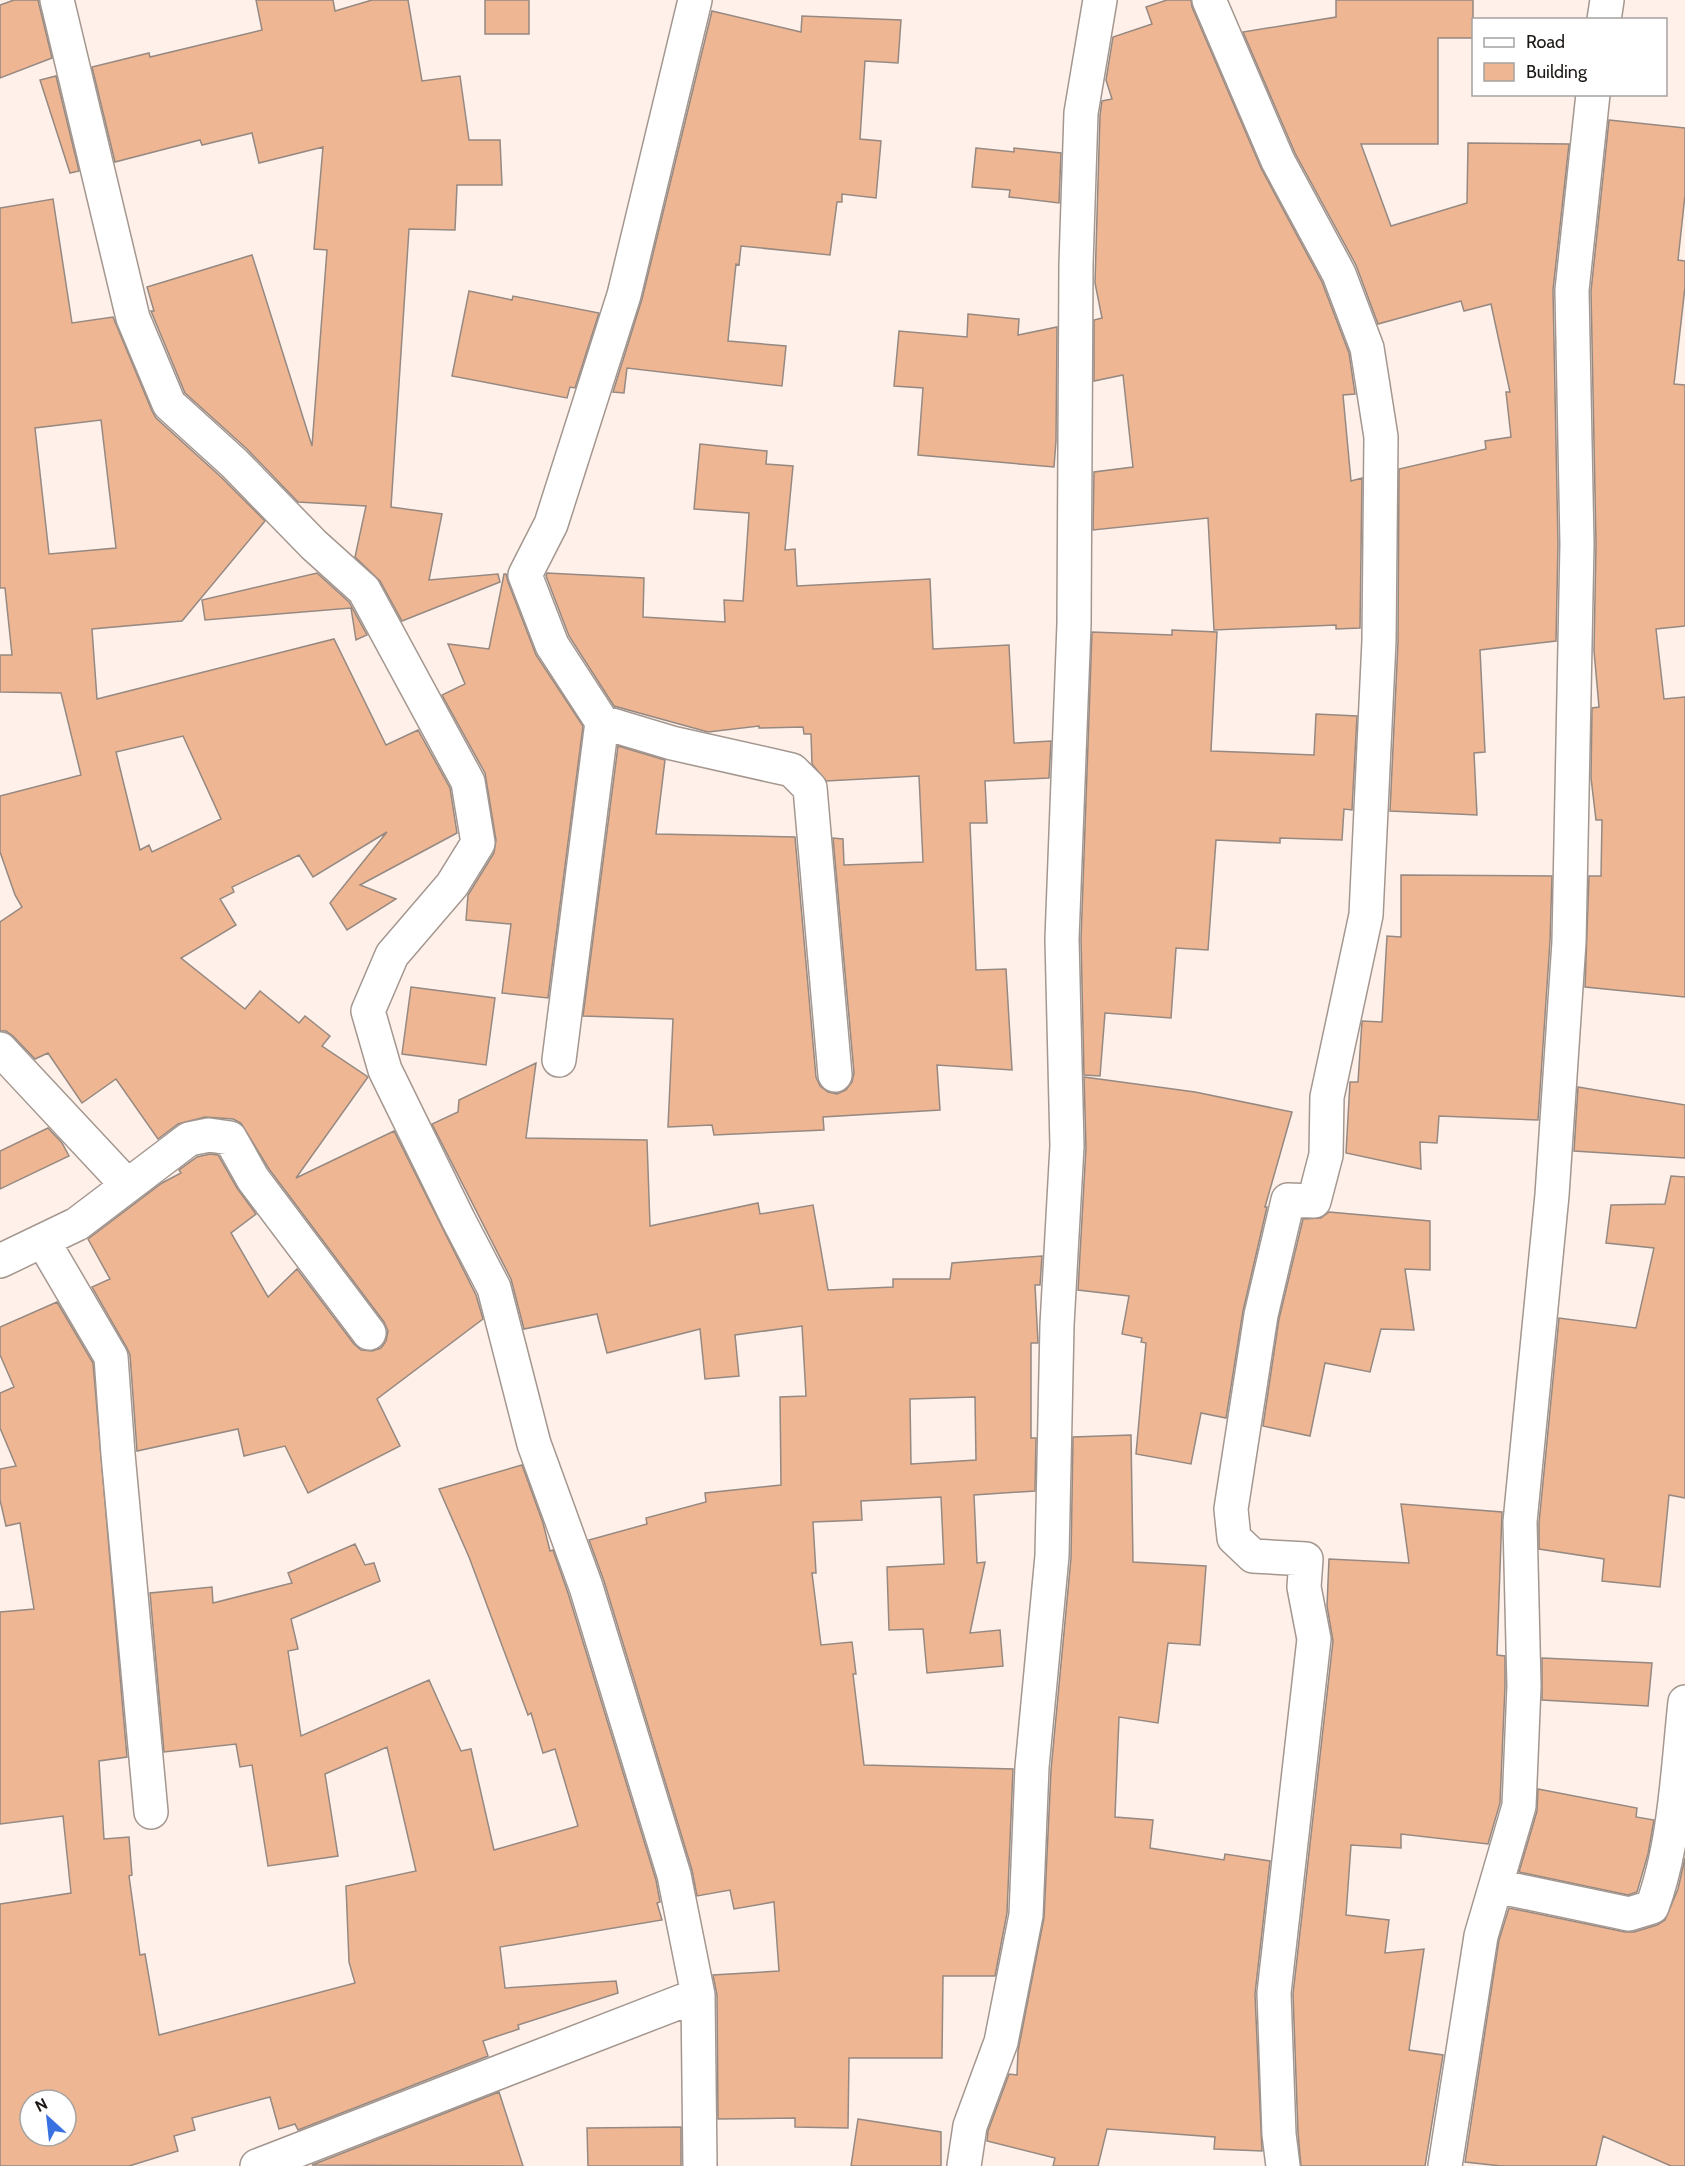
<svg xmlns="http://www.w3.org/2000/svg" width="1685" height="2166" font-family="Cabin,sans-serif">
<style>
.building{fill:#efb693;stroke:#958982;stroke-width:1.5;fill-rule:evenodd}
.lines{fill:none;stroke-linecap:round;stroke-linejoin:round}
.street-casing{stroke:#a49790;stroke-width:36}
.street{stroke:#fff;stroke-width:33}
</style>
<rect width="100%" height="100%" fill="#fff1e9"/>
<path class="building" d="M14 0H38L52 58 0 78V5Z
M256 0H333L335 11 372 0H408L422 81 460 76 469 140H500L502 185H457L455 230 409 229 391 507 442 514 429 580 498 574 500 582 402 621 380 581 355 557 366 506 298 502 247 449 185 393 151 311H154L147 287 252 255 312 446 327 250 314 249 323 147 259 163 252 133 202 145 200 140 115 162 92 67 149 53 150 57 262 30Z
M485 0H529V34H485Z
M1167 0H1191L1192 7 1261 168 1322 282 1349 353 1355 394 1343 395 1351 481 1362 478 1360 628 1336 629V625L1214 630 1208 518 1093 530 1094 472 1133 467 1123 375 1094 381V320L1102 318 1095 283 1100 115 1102 101 1112 99 1106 80 1113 37 1152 24 1146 7Z
M1336 0H1473V38H1438V144H1361L1391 226 1467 203 1468 143 1569 144 1553 290 1558 544 1556 641 1480 650 1485 752 1474 753 1477 815 1390 811 1398 642 1399 469 1486 449 1485 441 1511 437 1506 392H1510L1491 304 1464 311 1461 301 1378 324 1356 265 1295 153 1243 32 1336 17Z
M712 11 801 32 802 16 901 20 898 63 865 61 860 139 881 141 876 198 842 194V202H837L830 255 741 246 739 265 736 264 728 341 786 346 782 386 627 368 624 393 613 392 642 299Z
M56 76 79 171 70 173 40 80Z
M1609 120 1685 128V195L1678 260 1685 261V287L1674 384 1685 385V626L1656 629 1664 699 1685 697V997L1585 987 1589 876H1601L1602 820H1596L1591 778 1592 708 1599 707 1594 651 1596 544 1591 291Z
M976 148 1014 152V148L1061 153 1059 203 1009 197 1010 190 972 187Z
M53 199 72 323 113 317 152 411 156 418 221 477 265 521 182 621 92 629 97 699 334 639 386 745 418 730 450 788 457 833 360 885 396 899 347 930 330 903 387 832 313 877 299 855 232 887 234 892 220 899 236 925 181 958 245 1009 260 991 299 1023 305 1016 330 1036 322 1046 368 1077 296 1178 394 1131 476 1295 483 1319 377 1399 400 1446 308 1493 285 1446 244 1456 238 1429 137 1451 130 1355 127 1348 92 1287 110 1279 88 1239 162 1183 181 1173 179 1170 197 1157 210 1154 218 1155 237 1188 256 1214 231 1233 268 1297 297 1269 354 1344 361 1350 372 1351 381 1348 386 1341 388 1331 384 1322 269 1169 241 1123 233 1119 205 1117 178 1124 158 1139 116 1079 82 1103 48 1053 35 1059 13 1036 6 1031H0V922L22 907 15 895 0 852V796L81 775 61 693 0 692V655H12L5 588H0V208ZM101 420 116 548 49 554 35 428ZM183 736 221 819 152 852 149 845 140 850 116 752Z
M469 291 512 300 513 296 599 313 575 388 570 387 567 398 452 376Z
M968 314 1019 319 1018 335 1057 327 1056 441 1054 467 918 455 923 388 894 386 899 331 967 337Z
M700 444 767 451 766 464 793 466 785 550 795 549 797 586 930 579 933 649 1009 645 1014 743 1051 741 1049 778 985 781 987 823H970L976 970 1006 969 1012 1070 937 1065 940 1110 823 1117 824 1130 714 1135 712 1125 668 1127 673 1019 583 1016 618 746 665 760 656 834 795 837 816 1077 820 1086 828 1092 837 1094 846 1090 852 1082 854 1073 833 838 843 839 844 865 923 862 919 776 826 781 812 764 811 734H804L803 727 759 728V726L708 732 614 706 569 636 546 576 547 573 644 578 643 617 725 622 724 600 743 601 749 513 694 509Z
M317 573 349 602 367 635 356 640 351 608 205 620 202 600Z
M504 574H506L508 582 536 655 583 726 548 998 502 993 511 924 466 920 468 895 494 853 496 840 485 773 442 695 465 684 448 644 489 649Z
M1172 630 1217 632 1211 751 1314 755 1316 714 1357 716 1352 810 1344 809 1342 840 1280 838V843L1216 840 1208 950 1176 948 1171 1018 1105 1013 1100 1076 1084 1075 1081 939 1092 632 1172 635Z
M1401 875 1552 876 1550 941 1538 1120 1439 1116 1437 1143 1420 1142 1421 1169 1346 1153 1350 1082H1358L1362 1021 1382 1022 1387 936 1401 937Z
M411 987 495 998 486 1065 402 1054Z
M536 1063 526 1138 647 1140 650 1226 758 1203 760 1214 813 1205 828 1290 893 1287V1279H950L952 1263 1042 1256 1040 1285H1035L1038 1343H1031V1438H1036L1035 1491 974 1495 977 1563 985 1562 970 1633 1000 1630 1003 1666 927 1673 923 1629 889 1630 887 1567 944 1564 941 1497 861 1501 862 1520 813 1522 816 1573H812L821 1645 852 1642 856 1674H853L864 1765 1013 1769 1007 1913 995 1976H943L942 2058H849L848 2128 795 2127V2118L718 2119 717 1995 713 1975 779 1971 774 1902 734 1909 730 1890 697 1896 692 1870 604 1581 589 1540 647 1524 646 1518 706 1502 705 1493 781 1485 780 1397 806 1396 802 1326 735 1335 739 1376 705 1379 700 1329 607 1353 597 1314 524 1329 511 1279 432 1124 458 1112 459 1100ZM975 1397 976 1460 911 1464 910 1399Z
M1084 1077 1195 1092 1292 1112 1265 1207H1267L1243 1311 1226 1418 1201 1413 1191 1464 1136 1454 1146 1343 1141 1342 1142 1338 1122 1334 1129 1296 1078 1290 1086 1147Z
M1578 1087 1685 1105V1158L1574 1151Z
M48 1128 62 1143 69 1156 0 1189V1151Z
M1671 1176 1685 1177V1498L1669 1495 1660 1587 1602 1581 1604 1559 1539 1549V1523L1559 1318 1636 1328 1654 1248 1606 1243 1611 1205 1665 1204Z
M1329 1212 1430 1221V1270L1405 1269 1414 1330 1381 1329 1370 1372 1325 1363 1310 1436 1263 1426 1279 1319 1303 1219 1321 1218Z
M57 1302 93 1363 127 1757 99 1761 104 1839 129 1837 132 1875 129 1876 140 1955 145 1954 159 2035 355 1983 349 1962 346 1886 416 1871 387 1747 325 1774 338 1856 268 1866 252 1765 240 1767 236 1744 164 1752 150 1593 212 1587 213 1603 292 1583 288 1573 355 1544 365 1565 374 1563 380 1581 291 1619 298 1649 288 1651 301 1736 429 1680 461 1751 471 1749 494 1850 578 1826 555 1749 543 1753 531 1713 528 1715 469 1557 439 1489 522 1465 543 1523 550 1551 553 1550 568 1593 656 1880 660 1902 657 1903 662 1920 500 1947 505 1988 616 1981 618 1993 518 2025 519 2029 483 2041 488 2056 298 2130 295 2124 279 2129 270 2097 192 2118 195 2130 174 2136 178 2151 129 2166H0V1904L71 1893 63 1816 0 1824V1612L34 1609 20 1523 6 1526 0 1500V1469L16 1466 0 1428V1393L14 1387 0 1355V1327ZM30 2100H66V2136H30Z
M1131 1435 1133 1562 1206 1566 1200 1645 1168 1643 1158 1723 1119 1717 1115 1817 1153 1820 1150 1848 1224 1860 1225 1854 1270 1861 1255 1994 1262 2151 1214 2149 1215 2137 1107 2129 1098 2166H1053L1055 2158 987 2141 988 2131 1009 2074 1017 2075 1018 2051 1044 1918 1051 1770 1071 1558 1073 1437Z
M1401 1504 1502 1512 1497 1655 1505 1656V1686L1500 1803 1488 1844 1401 1834V1848L1351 1845 1346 1915 1389 1920 1385 1953 1424 1949 1409 2050 1443 2055 1425 2166H1301L1298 2133 1293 1994 1333 1641 1327 1606 1329 1559 1409 1563Z
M1542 1658 1652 1663 1648 1706 1542 1700Z
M1538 1789 1637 1808 1636 1817 1654 1820 1648 1854 1637 1892 1628 1895 1519 1872 1537 1811Z
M1685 1858V2166H1671L1603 2136 1596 2166H1501L1465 2162 1499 1940 1509 1908 1625 1932H1634L1657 1925 1665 1920 1678 1889Z
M499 2092 523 2166 312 2165Z
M858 2119 941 2132V2166H851Z
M681 2127V2166H588L587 2128Z"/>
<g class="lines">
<g class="street-casing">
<path id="street" d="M57 0 133 318 169 404 234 463 314 545 364 590 468 782 478 843 452 885 392 955 368 1011 385 1070 458 1219 494 1288 534 1444 586 1587 674 1875 698 1995 700 2166
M695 0 624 295 551 524 525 575 552 645 602 722 672 743 792 770 810 788 835 1075
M1209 0 1278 161 1339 274 1367 348 1381 437 1379 641 1366 915 1327 1097 1326 1155 1314 1201 1288 1200 1261 1315 1231 1509 1234 1538 1253 1556 1306 1559 1304 1587 1314 1639 1274 1993 1279 2134 1283 2166
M1604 20 1607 0
M0 1049 127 1185
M559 1060 602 722
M43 1241 111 1357 118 1454 151 1812
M0 1261 77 1224 189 1139 209 1135 230 1138 253 1179 369 1333
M1496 1886 1629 1914 1652 1907C1675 1846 1678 1767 1685 1702
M257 2166 698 1995
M964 2166 970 2126 1001 2042 1026 1915 1032 1767 1052 1556 1057 1325 1067 1146 1062 939 1074 624 1076 264 1081 113 1100 0
M1445 2166 1481 1936 1519 1806 1524 1686 1520 1522 1552 1195 1569 942 1577 544 1572 290 1593 94"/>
</g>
<use href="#street" class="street"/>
</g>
<rect x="1472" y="18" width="195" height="78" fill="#ffffff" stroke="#a5a3a1" stroke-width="1.5"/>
<rect x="1484" y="38" width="30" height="9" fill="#ffffff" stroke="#a5a3a1" stroke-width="1.5"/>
<text x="1526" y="48" font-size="18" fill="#1d1815">Road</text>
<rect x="1484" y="63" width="30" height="18" fill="#efb693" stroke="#a5a3a1" stroke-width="1.5"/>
<text x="1526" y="78" font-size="18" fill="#1d1815">Building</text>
<g transform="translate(48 2118) rotate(333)"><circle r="28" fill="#ffffff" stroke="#a5a3a1" stroke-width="1.5"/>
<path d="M0-4.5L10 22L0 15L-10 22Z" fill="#3a71e0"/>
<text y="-9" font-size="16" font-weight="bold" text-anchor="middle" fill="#1d1815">N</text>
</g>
</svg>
